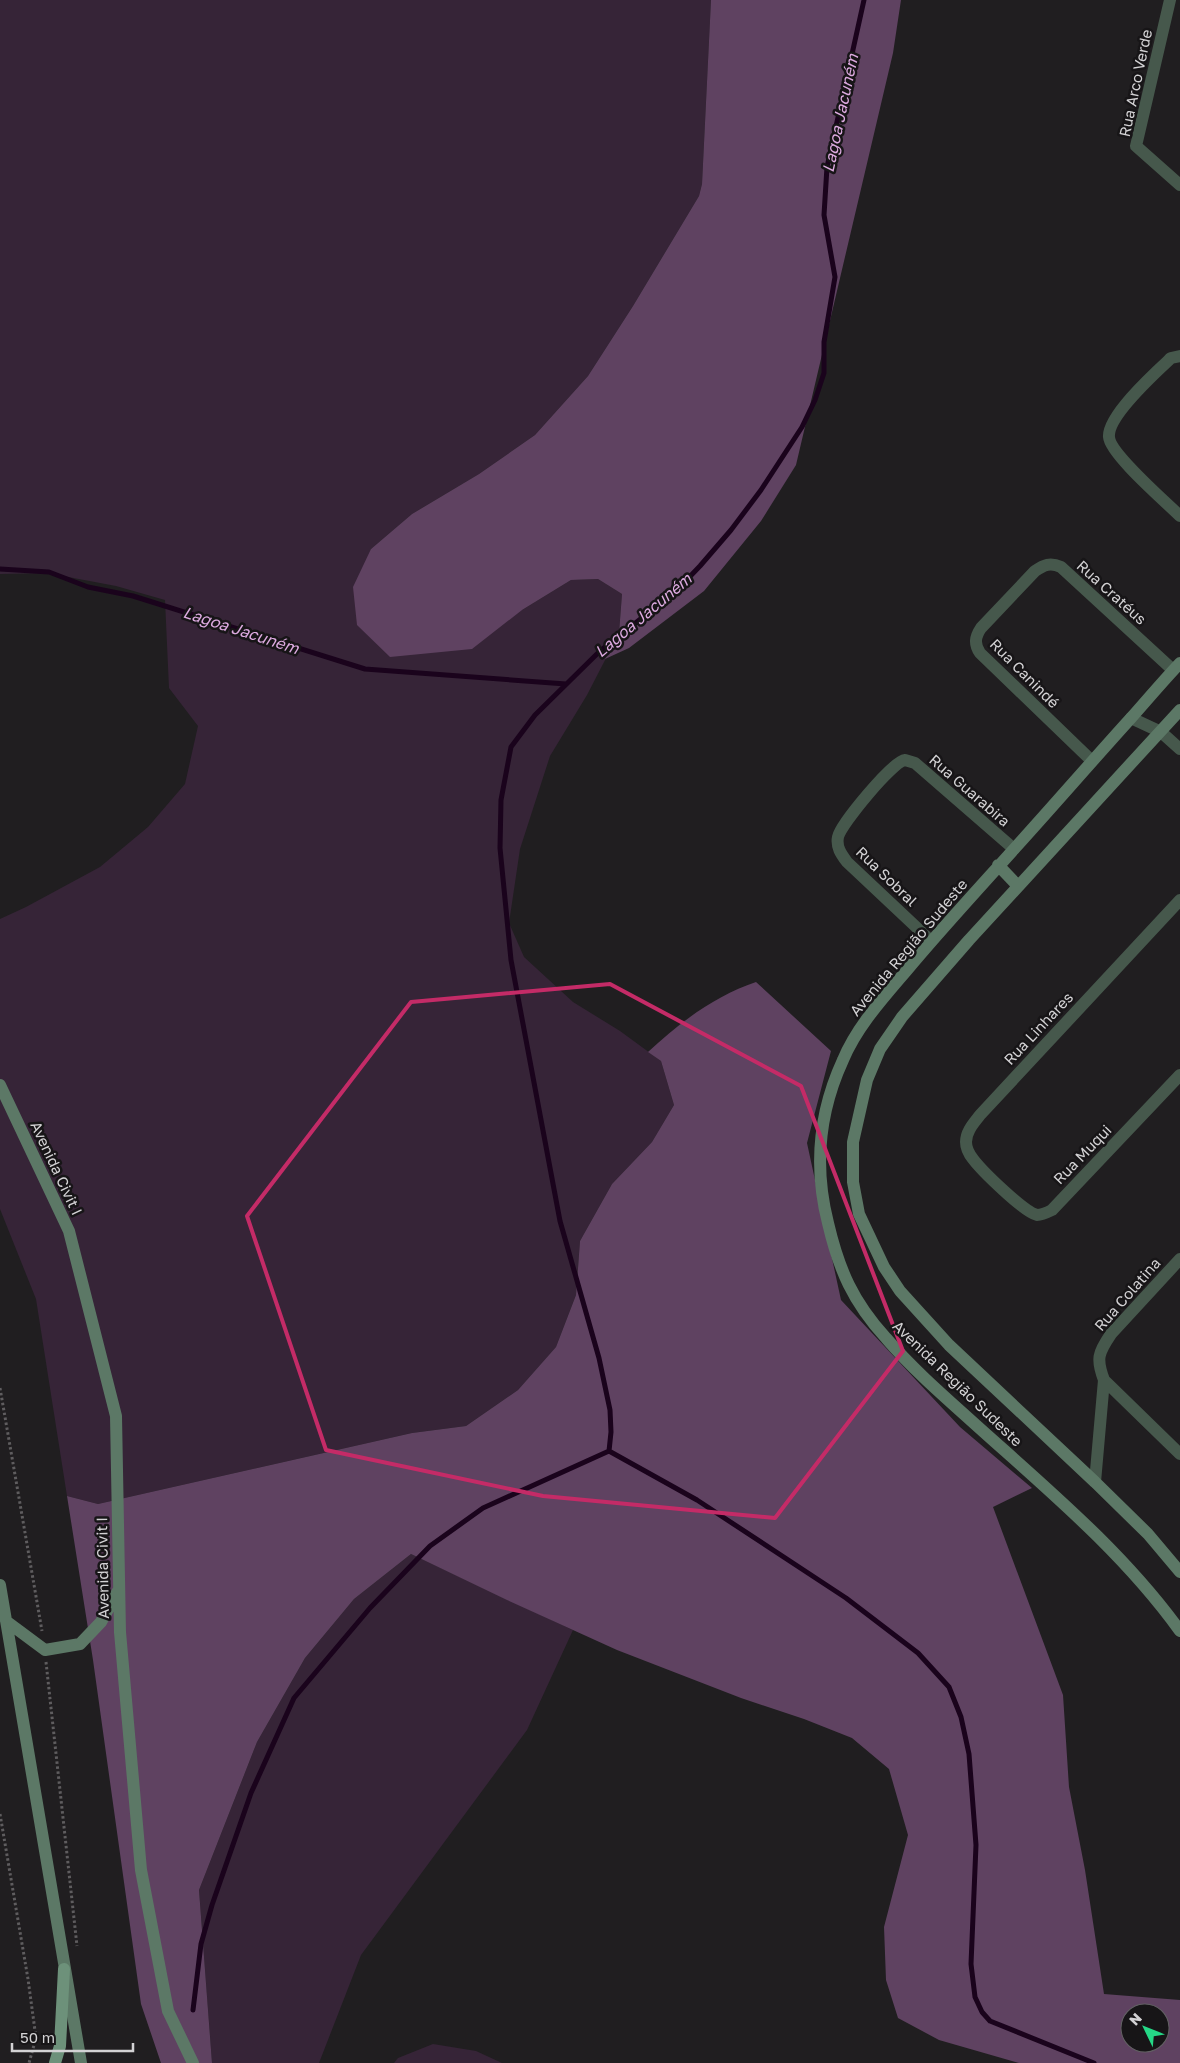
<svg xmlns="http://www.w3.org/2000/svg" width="1180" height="2063" font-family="'Golos Text',sans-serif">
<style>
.green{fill:#362437}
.forest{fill:#5f4261;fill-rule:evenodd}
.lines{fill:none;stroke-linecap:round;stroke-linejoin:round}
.stream{stroke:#1a031c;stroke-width:5}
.path{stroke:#5f5d5f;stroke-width:3;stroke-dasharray:2.5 2.5;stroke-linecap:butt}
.street{stroke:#46584c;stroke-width:12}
.secondary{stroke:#5c7866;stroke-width:12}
.primary{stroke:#6d917a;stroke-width:12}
.marked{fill:none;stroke:#c42b67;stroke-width:4;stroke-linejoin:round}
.labels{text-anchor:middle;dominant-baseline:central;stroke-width:5;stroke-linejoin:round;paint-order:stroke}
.street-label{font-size:15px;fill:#d3d2d4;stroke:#171517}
.water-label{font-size:16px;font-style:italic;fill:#ddaae0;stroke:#171517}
</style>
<rect width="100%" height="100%" fill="#201e20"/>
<path class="green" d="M0 0H711L702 184 699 196 633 306 588 376 535 435 479 474 412 514 371 549 522 610 571 580 598 579 622 594 619 633 587 695 550 756 520 849 509 923 524 957 573 1002 620 1031 661 1061 674 1105 652 1142 612 1184 580 1241 576 1295 556 1347 518 1390 466 1426 412 1433 98 1504 67 1496 36 1299 0 1209V919L26 907 100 867 148 827 185 784 198 726 169 688 165 600 116 586 47 573 0 574Z
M411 1554 573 1630 527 1730 361 1955 319 2063H212L199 1890 257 1742 305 1658 354 1599Z
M433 2044 476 2051 502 2063H394L398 2058Z"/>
<path class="forest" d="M711 0H901L893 53 796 465 761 521 704 591 629 648 605 659 619 633 622 594 598 579 571 580 522 610 472 649 390 657 357 625 353 587 371 549 412 514 479 474 535 435 588 376 633 306 699 196 702 184Z
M756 982 831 1051 807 1143 841 1300 960 1427 1032 1488 993 1507 1063 1695 1069 1787 1085 1870 1104 1994 1180 2000V2063H1019L939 2040 898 2018 886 1980 884 1927 908 1835 889 1769 852 1738 804 1719 741 1698 617 1650 507 1600 411 1554 354 1599 305 1658 257 1742 199 1890 212 2063H161L141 2004 93 1660 67 1496 98 1504 412 1433 466 1426 518 1390 556 1347 576 1295 580 1241 612 1184 652 1142 674 1105 661 1061 648 1052C679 1023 716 995 756 982ZM1130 2013H1160V2043H1130Z"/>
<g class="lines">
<path class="stream" d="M0 569 49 572 88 587 133 596 365 669 566 684
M609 1451 611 1432 610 1410 599 1358 560 1221 511 960 500 848 501 800 511 747 535 715 600 651 676 591 700 566 731 530 761 490 802 427 815 400 824 373V342L835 277 824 215 827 167 864 0
M609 1451 697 1500 846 1598 918 1653 949 1687 961 1717 969 1754 976 1845 971 1964 975 1997 982 2012 990 2021 1094 2063
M193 2010 201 1944 212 1905 251 1793 294 1698 370 1608 430 1546 483 1508 609 1451"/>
<path class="path" d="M0 1388 42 1631
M46 1662 77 1946
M0 1814 28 1979 36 2038 29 2063"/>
<path class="street" d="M1170 0 1136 146 1180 185
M1180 356 1171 358C1156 372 1107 416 1109 437 1110 454 1166 502 1180 516
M1131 718 1161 732 1180 749
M1091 760 980 653C974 644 975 637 981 628L1035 571C1044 565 1050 562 1061 567L1173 670
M1180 900 980 1115C974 1123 966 1131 966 1142 966 1148 969 1154 973 1159 982 1171 1024 1212 1037 1215 1042 1215 1048 1212 1052 1210L1180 1075
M931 941 847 862C841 854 836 847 838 837 841 824 893 761 905 760L915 763 1014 849
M1180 1259 1111 1334C1098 1353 1096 1359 1104 1380L1180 1454
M1095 1482 1104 1380"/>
<path class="secondary" d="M1180 663C1163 681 1147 700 1131 718 1092 761 1054 805 1015 848 980 887 945 925 912 964 887 994 858 1024 843 1060 819 1112 814 1168 828 1223 839 1270 853 1302 886 1338 910 1366 938 1391 966 1416 1041 1484 1121 1549 1180 1631
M1180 710 969 940 902 1017 880 1049 867 1080 853 1142V1182L859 1214 884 1267 900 1291 949 1345 1095 1482 1148 1534 1180 1572
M998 865 1018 886
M0 1085 69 1231 116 1416 120 1632 141 1870 168 2011 193 2063
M0 1585 81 2063
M6 1621 45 1650 80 1644 101 1622 118 1591"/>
<path class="primary" d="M55 2063 60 2046 64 1969"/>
</g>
<path class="marked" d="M610 984 801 1086 903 1351 775 1518 543 1496 326 1450 247 1216 411 1002Z"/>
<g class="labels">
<g class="street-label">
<text transform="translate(1135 83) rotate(-78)">Rua Arco Verde</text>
<text transform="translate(1112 592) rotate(42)">Rua Cratéus</text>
<text transform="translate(1025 673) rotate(45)">Rua Canindé</text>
<text transform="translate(970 790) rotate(41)">Rua Guarabira</text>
<text transform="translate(887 876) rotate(44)">Rua Sobral</text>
<text transform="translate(908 947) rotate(-50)">Avenida Região Sudeste</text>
<text transform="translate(1038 1028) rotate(-47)">Rua Linhares</text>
<text transform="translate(1082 1154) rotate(-46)">Rua Muqui</text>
<text transform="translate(57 1168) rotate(65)">Avenida Civit I</text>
<text transform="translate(1127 1294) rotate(-49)">Rua Colatina</text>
<text transform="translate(958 1383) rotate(44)">Avenida Região Sudeste</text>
<text transform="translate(102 1568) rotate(-91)">Avenida Civit I</text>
</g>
<g class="water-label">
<text transform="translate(840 113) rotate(-78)">Lagoa Jacuném</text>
<text transform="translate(643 615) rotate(-40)">Lagoa Jacuném</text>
<text transform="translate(241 630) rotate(18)">Lagoa Jacuném</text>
</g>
</g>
<g transform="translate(1145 2028) rotate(313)"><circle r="24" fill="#171517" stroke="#626163"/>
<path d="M0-4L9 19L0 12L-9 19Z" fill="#25d886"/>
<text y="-8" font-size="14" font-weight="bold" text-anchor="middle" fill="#d3d2d4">N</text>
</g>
<path d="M12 2043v8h121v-8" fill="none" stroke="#d3d2d4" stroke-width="2.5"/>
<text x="20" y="2043" font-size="15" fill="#d3d2d4" stroke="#171517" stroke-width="4" paint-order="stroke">50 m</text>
</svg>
